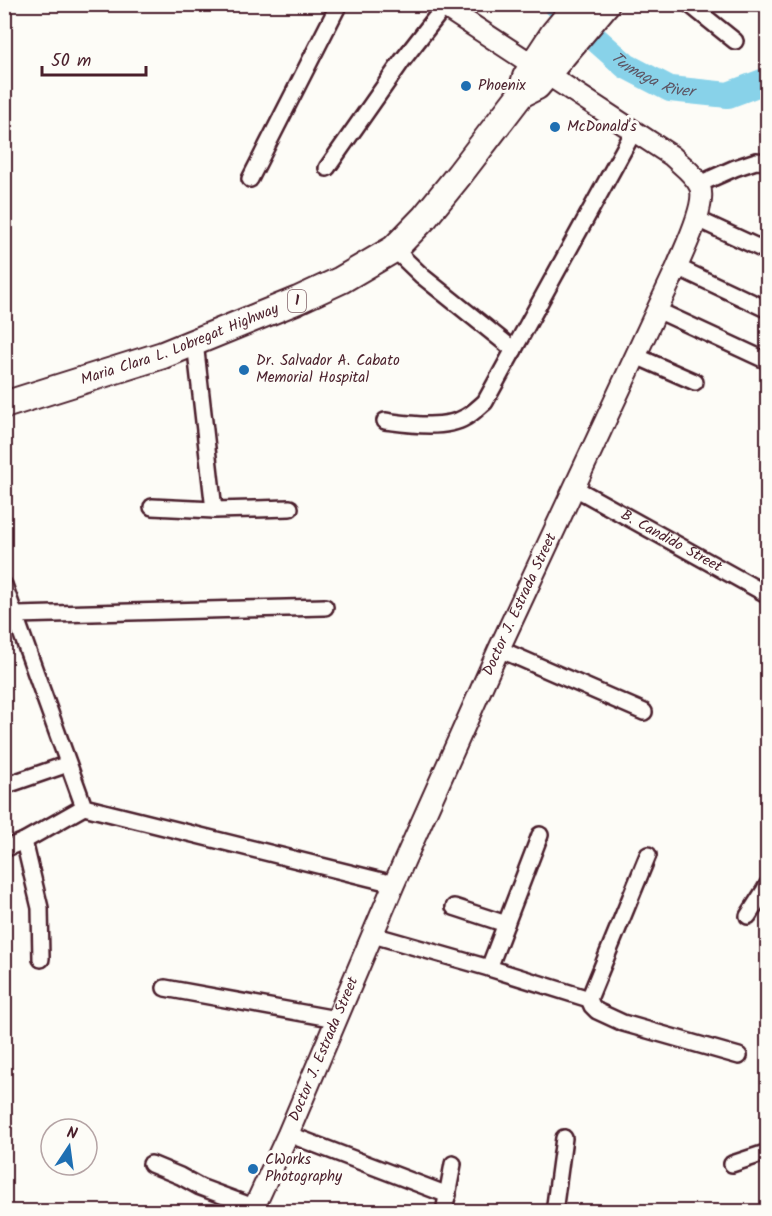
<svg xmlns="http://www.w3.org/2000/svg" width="772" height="1216" font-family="Kalam,sans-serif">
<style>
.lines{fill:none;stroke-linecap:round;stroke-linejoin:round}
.river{stroke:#88d2e9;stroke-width:26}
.minor-casing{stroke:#4a1f2b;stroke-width:20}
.tertiary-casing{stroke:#4a1f2b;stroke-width:24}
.trunk-casing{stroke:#4a1f2b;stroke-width:30}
.minor{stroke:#fdfcf7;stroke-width:15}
.tertiary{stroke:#fdfcf7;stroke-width:20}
.trunk{stroke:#fdfcf7;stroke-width:26}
.poi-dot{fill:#1f6fb2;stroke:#fdfcf7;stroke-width:2}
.labels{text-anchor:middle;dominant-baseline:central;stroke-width:6;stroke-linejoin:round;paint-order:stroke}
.shield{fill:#fdfcf7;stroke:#806168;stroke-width:1.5}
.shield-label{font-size:14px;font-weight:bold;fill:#4a1f2b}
.poi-label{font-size:15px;fill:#4a1f2b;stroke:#fdfcf7;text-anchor:start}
.street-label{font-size:15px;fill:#4a1f2b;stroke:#fdfcf7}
.water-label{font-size:16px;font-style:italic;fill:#5d5564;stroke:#fdfcf7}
</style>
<rect width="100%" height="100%" fill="#fdfcf7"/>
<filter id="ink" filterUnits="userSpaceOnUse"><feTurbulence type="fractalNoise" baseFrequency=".0167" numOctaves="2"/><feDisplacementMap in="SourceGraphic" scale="12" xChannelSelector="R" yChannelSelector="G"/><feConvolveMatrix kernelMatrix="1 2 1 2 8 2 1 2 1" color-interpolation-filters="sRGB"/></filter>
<g filter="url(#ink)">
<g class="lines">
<path class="river" id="s1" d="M556 4 626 66 670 89 728 95 768 80"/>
<g class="minor-casing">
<g id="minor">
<path d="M689 4 735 41"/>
<path d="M327 168 402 61 444 7"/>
<path d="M250 179 339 4"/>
<path d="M699 184 735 168 756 161 768 162"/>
<path d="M697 219 768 252"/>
<path d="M394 249 422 276 514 350"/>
<path d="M677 267 768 310"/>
<path d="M657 310 765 360"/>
<path d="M195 342 214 510 290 508"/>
<path d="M636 356 695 382"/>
<path d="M385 421C408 424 445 430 466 417 473 413 479 407 485 402L634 131"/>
<path id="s2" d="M575 488 768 595"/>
<path d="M152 507 214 510"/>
<path d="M4 585 84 807 394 884"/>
<path d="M16 615 325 607"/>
<path d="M499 649 644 712"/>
<path d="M4 786 68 764"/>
<path d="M24 841 40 908 41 959"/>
<path d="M4 849 24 841 84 807"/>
<path d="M648 855 589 999 592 1006 597 1011 623 1023 739 1056"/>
<path d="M454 907 506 924"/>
<path d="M748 916 764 891 768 884"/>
<path d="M373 935 489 968 589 999"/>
<path d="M489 968 540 835"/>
<path d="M165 988 336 1019"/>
<path d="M288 1134 448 1195"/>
<path d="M151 1164 180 1176 200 1187 267 1212"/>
<path d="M732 1164 768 1152"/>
<path d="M444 1212 453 1164"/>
<path d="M554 1212 564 1138"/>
</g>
</g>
<g class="tertiary-casing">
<g id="tertiary">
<path id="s3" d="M252 1212 288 1134 394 884 499 649 677 267C684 249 707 205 700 187 695 174 681 165 672 156L440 4"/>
</g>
</g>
<g class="trunk-casing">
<g id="trunk">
<path d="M521 94 537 86 606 4"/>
<path id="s4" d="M4 405 163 355 195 342 298 300 341 280 394 249 425 217 459 175 521 94 526 77 533 65 554 33 578 4"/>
</g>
</g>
<use href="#minor" class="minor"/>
<use href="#tertiary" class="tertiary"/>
<use href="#trunk" class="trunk"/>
</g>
</g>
<g class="poi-dot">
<circle cx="466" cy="86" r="6"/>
<circle cx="555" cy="127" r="6"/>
<circle cx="244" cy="370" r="6"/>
<circle cx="253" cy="1169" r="6"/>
</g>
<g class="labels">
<rect class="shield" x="288" y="290" width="18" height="22" rx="4.5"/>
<g class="shield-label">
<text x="297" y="301">1</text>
</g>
<g class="poi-label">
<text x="478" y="86">Phoenix</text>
<text x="567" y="127">McDonald's</text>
<text x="256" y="361">Dr. Salvador A. Cabato<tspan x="256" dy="17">Memorial Hospital</tspan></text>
<text x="265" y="1160">CWorks<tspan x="265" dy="17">Photography</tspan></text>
</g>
<g class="street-label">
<text stroke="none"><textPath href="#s4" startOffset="186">Maria Clara L. Lobregat Highway</textPath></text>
<text stroke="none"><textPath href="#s2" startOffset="110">B. Candido Street</textPath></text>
<text stroke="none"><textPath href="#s3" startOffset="664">Doctor J. Estrada Street</textPath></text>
<text stroke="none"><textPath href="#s3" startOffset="178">Doctor J. Estrada Street</textPath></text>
</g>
<g class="water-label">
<text stroke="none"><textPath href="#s1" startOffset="122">Tumaga River</textPath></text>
</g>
</g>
<rect width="772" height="1216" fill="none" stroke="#fdfcf7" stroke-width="24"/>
<rect x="12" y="12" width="748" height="1192" fill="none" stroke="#4a1f2b" stroke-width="2" filter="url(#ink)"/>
<g transform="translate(69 1147) rotate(13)"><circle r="28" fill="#fdfcf7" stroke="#b5a4a5" stroke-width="1.5"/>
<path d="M0-4.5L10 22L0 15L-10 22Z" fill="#1f6fb2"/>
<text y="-9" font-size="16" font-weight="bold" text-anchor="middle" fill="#4a1f2b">N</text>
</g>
<path d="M42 66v9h104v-9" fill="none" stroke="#4a1f2b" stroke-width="3"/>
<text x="51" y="66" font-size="18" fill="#4a1f2b" stroke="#fdfcf7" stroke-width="4.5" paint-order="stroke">50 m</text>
</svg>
